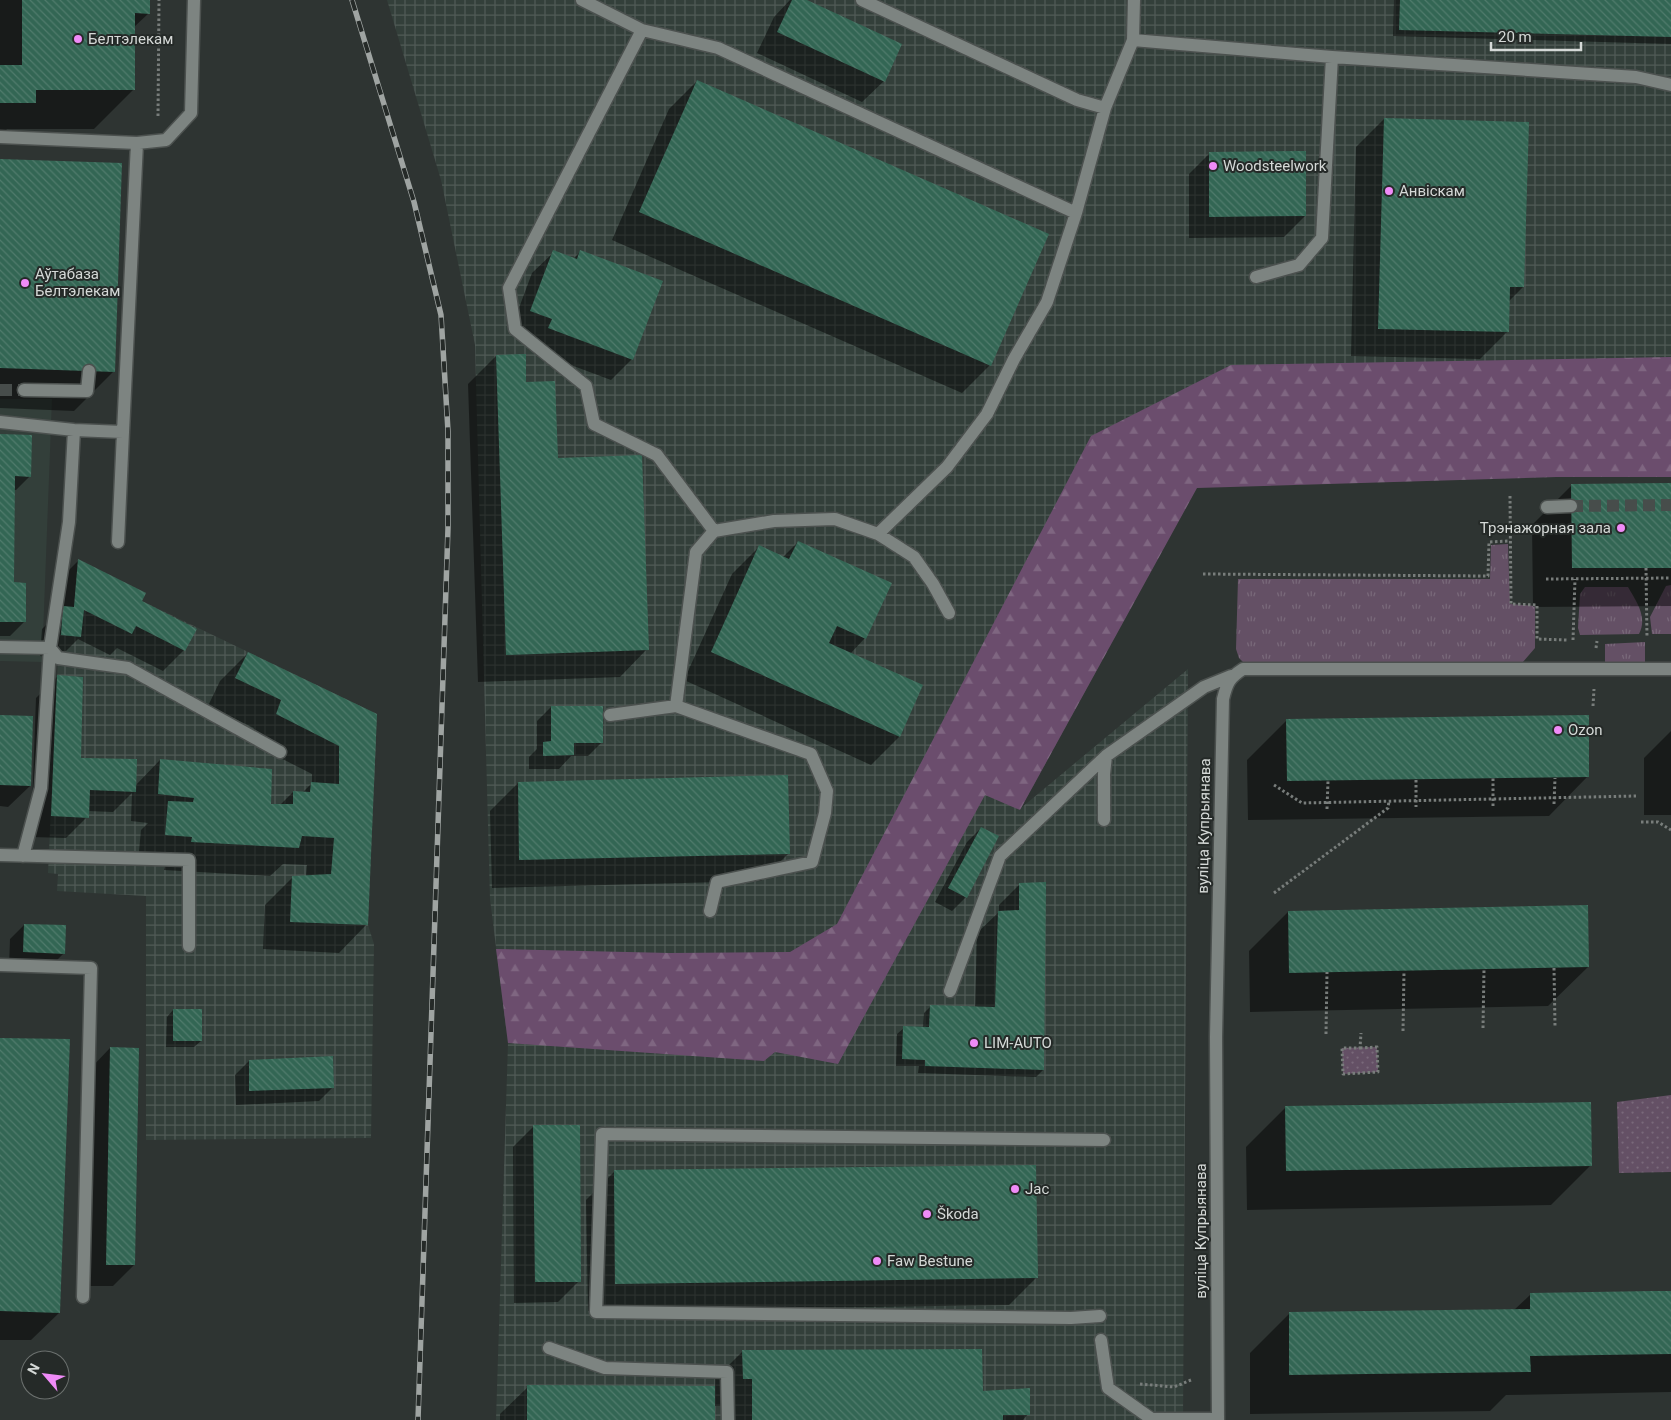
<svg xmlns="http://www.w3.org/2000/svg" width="1671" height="1420" font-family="Roboto,sans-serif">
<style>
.built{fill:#333f3a}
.industrial{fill:url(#industrial-grid)}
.grass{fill:url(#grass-tufts)}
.forest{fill:url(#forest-firs)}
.park{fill:url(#park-dots)}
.shadow{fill:#0007}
.building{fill:url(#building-back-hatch)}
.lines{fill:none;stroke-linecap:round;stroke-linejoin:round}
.minor-tunnel{stroke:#474d4b;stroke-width:12;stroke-dasharray:12 6;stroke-linecap:butt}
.minor-casing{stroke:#4c514f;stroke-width:15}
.path{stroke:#787d7b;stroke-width:3;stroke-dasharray:2.5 2.5;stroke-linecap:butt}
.minor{stroke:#7d8481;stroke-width:12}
.rail-casing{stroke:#9fa4a2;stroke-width:5.5}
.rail{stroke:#252a28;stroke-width:4;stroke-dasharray:11;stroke-linecap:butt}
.poi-dot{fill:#ef8bf7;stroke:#252a28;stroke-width:2}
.labels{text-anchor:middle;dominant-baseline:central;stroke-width:4;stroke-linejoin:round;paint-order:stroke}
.poi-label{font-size:15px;fill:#d5d9d7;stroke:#252a28;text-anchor:start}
.street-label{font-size:15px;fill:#d5d9d7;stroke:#252a28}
</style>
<defs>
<pattern id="industrial-grid" width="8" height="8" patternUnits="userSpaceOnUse" patternTransform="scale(1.25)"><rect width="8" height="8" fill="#333f3a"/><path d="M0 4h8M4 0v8" fill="none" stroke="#505a56"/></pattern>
<pattern id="grass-tufts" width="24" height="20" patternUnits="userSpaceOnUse" patternTransform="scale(1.25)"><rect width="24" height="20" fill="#645065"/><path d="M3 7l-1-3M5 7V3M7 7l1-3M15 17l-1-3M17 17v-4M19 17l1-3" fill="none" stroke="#79697a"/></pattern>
<pattern id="forest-firs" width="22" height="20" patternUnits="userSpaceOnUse" patternTransform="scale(1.25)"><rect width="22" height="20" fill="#6b4d6d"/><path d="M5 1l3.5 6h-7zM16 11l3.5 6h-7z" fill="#7f6681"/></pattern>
<pattern id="park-dots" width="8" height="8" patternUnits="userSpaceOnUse" patternTransform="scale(1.25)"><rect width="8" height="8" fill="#645065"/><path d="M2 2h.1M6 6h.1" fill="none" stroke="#79697a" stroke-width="1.8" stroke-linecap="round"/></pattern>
<pattern id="building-back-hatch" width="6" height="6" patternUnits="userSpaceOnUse" patternTransform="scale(1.25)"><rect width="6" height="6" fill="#336654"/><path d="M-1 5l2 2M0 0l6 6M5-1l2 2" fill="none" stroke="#507b6c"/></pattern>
</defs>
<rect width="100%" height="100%" fill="#2e3432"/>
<path class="built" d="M0 399H52L42 662 0 661Z"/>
<path class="industrial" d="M387 0H1671V477H1556L1197 487 1021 808 1188 669 1183 1420H496L508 1043 490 899 475 345 441 180Z
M78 559 146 593 142 601 377 714 368 925 374 944 371 1138 146 1140V896L57 891 58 874 48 873 58 658 63 606 74 607Z"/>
<path class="grass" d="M1508 544 1510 604 1535 606V648L1522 663H1244L1239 658 1236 649 1238 579H1490L1491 545Z
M1671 585V634H1652L1650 617 1666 586Z
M1585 587H1628C1636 601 1648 617 1639 634L1580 635 1578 628 1580 594Z
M1645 642V662L1605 663V644Z"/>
<path class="forest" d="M1671 357V477H1556L1197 488 1020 810 985 795 838 1064 775 1052 764 1061 508 1043 496 949 670 953 790 952 837 924 1091 436 1231 365Z"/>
<path class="park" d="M1377 1047 1378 1072 1343 1074 1342 1048Z
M1671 1095V1172L1619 1173 1617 1102Z"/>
<path class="shadow" d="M0 0H149V13L133 28V90L94 129H7L0 137Z
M790 0H804L884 81 862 102 757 53 774 17Z
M1394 0H1671V44L1393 36Z
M697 81 990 365 962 393 612 240 669 109Z
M1384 119 1523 287 1509 301 1508 331 1480 359 1351 356 1356 147Z
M1210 153 1305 216 1284 237 1189 238V174Z
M0 161 114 371 74 411 0 408Z
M581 251 632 359 611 380 528 349 531 340 510 332 532 273 554 252 573 259Z
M496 356 525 383 557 460 647 649 620 677 478 682 468 384Z
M0 436 30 476 16 490H13L12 584 24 622 10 636H0Z
M1572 485H1671V606L1533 607 1532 525Z
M798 542 865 638 850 654 921 686 899 737 871 765 684 680 732 574 759 547 783 557Z
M78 561 140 602 184 650 163 671 117 648 110 655 78 639 59 658 40 656 42 629 54 617 57 582Z
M248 653 375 715 366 925 339 953 263 949 265 905 293 877 306 876 307 865 283 864 270 876 164 870 165 864 138 862 141 830 148 823 131 821 132 793 113 812 88 811 87 817 66 838 31 837 36 698 57 677 80 759 135 786 160 760 270 805H280L293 792 302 793 312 783V774L249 742 254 728 208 706 220 681Z
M551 707 602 742 588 756H571L559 769H529V757L537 749V721Z
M0 716 30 786 8 807 0 806Z
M1287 720 1588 776 1549 816 1248 820 1247 760Z
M1671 731V815H1644V758Z
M518 783 789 853 761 881 492 888 490 811Z
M981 828 966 897 952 911 935 902 967 842Z
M1020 884 1043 1070 1036 1077 918 1073 919 1066H896L897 1034 904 1028H923L924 1013 931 1006 975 1008 977 933 999 912V905Z
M1288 912 1588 967 1548 1006 1250 1012 1249 951Z
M24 925 64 953 50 967 9 966 10 939Z
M173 1010 201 1041 194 1047H166L167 1017Z
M0 1040 59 1313 31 1340H0Z
M110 1048 134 1265 113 1286H85L89 1070Z
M249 1061 333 1087 319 1101 236 1105 235 1075Z
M1285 1108 1590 1166 1551 1205 1247 1210 1246 1147Z
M534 1126 579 1281 558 1302 514 1303 513 1147Z
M614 1172 1036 1278 1009 1305 588 1311 586 1200Z
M1671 1292V1392L1506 1395 1490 1411 1250 1414V1353L1289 1314 1514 1310 1530 1295Z
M743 1351 982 1392 1028 1414 1023 1420H725L724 1406H713V1420H500V1414L528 1387 715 1388V1379Z"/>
<path class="building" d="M22 0H150V14L135 13V90H36V103H0V65H22Z
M792 0H807L902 44 885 82 777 32Z
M1400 0H1671V37L1399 30Z
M697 80 1049 234 991 366 639 212Z
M1384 118 1529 122 1524 287H1510L1509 332 1378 329Z
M1306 151V216L1209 217V152Z
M0 159 122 163 115 372 0 368Z
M553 250 577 259 580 250 663 281 633 360 548 328 552 319 530 311Z
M526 354V382L555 381 558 458 642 455 649 650 506 655 496 355Z
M0 434 32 435 31 477 15 476 14 582 26 583V622H0Z
M1671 483V568H1572L1571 484Z
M798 541 892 583 866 639 837 626 829 643 923 685 900 737 711 652 759 545 789 559Z
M78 559 146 593 142 601 197 629 185 651 136 626 132 634 84 610 81 637 61 635 63 606 74 607Z
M248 652 377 714 368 925 290 922 292 876 331 874 334 838 302 836 299 848 191 842 192 837 165 835 168 801 193 802 194 798 158 794 160 759 272 769 271 804H293V791L310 792 311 782 339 784V746L276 714 281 700 235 678Z
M57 675 83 677 81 758 137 759 136 792 90 790 89 818 51 816Z
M551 706H603V743H574V755L543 756V742L551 741Z
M0 715 33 716 31 786 0 785Z
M1589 715V777L1287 781 1286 719Z
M788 775 790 854 519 860 518 782Z
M981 827 999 836 967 898 948 888Z
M1046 882 1044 1070 925 1066V1060L902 1059 903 1026 929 1027 930 1005 995 1007 998 911 1019 910V883Z
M1588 905 1589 967 1289 973 1288 911Z
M24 924 66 925 65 954 23 952Z
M173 1009H202V1041H173Z
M0 1038 70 1039 60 1313 0 1311Z
M110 1047 139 1048 135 1265H106Z
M333 1056 334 1088 249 1091V1060Z
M1591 1102 1592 1166 1286 1171 1285 1106Z
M533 1125H580L581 1282H535Z
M1036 1165 1038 1278 615 1284 614 1170Z
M1653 1291H1671V1354L1530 1356 1531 1372 1289 1375V1312L1530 1309V1293Z
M982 1349 983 1391 1030 1388V1415H1003V1420H752V1379H743L742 1350Z
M527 1385 715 1386V1420H527Z"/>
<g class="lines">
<path class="minor-tunnel" d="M0 390H24
M1571 506 1671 505"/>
<g class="minor-casing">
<path id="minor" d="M582 0 642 30 509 288 515 329 586 386 594 424 657 455 714 531
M862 0 1077 100 1105 108 1133 40
M1134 0 1133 40 1332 57 1636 77 1671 85
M642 30 718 48 1076 213 1105 108
M0 137 137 143
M1256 277 1299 265 1322 238 1332 57
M24 390 87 391 89 371
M0 422 74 430 123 432 137 143 166 140 191 113 194 0
M74 430 69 522 50 648 58 658 128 668 280 752
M1547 507 1571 506
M878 534 947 467 987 414 1014 359 1047 302 1076 213
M118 542 123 432
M0 647 50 648 41 788 23 856
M676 706 696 552 714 531 774 521 835 519 878 534 914 557 933 584 949 613
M610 715 676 706 811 754 827 791 825 813 812 862 717 882 710 911
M1104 820V774L1106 756
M0 855 189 860V946
M0 965 91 968 83 1297
M950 991 1000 856 1106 756 1204 687 1231 676
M1100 1316 1071 1318 596 1312 602 1134 1104 1140
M1101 1340 1108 1388 1153 1420
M549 1348 605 1368 727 1372 728 1420
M1153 1419H1218
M1218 1420 1216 1037 1223 699C1227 683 1229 678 1243 669H1671"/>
</g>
<path class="path" d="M158 116 159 0
M1510 496 1511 604 1537 605V639L1567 640
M1646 568 1647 638
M1203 574 1488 576 1489 542 1510 541
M1546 579 1671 578
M1573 640 1575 579
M1596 648 1597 641
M1593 706 1594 689
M1416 780V807
M1274 785 1302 803 1636 796
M1554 804 1555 778
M1493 806V778
M1327 809 1328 781
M1641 822H1658L1671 830
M1274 893 1388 808 1389 801
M1554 968 1555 1026
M1483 1028 1484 969
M1403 1031 1404 971
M1326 1034 1327 972
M1360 1048 1377 1047 1378 1072 1343 1074 1342 1048H1360L1361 1033
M1140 1384 1174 1387 1191 1380"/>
<use href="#minor" class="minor"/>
<g class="rail-casing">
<path id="rail" d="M352 0 414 202 441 315 448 431V528L418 1420"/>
</g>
<use href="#rail" class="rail"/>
</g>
<g class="poi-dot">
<circle cx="78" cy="39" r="5"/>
<circle cx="1213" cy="166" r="5"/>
<circle cx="1389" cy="191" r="5"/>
<circle cx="25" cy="283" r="5"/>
<circle cx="1621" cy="528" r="5"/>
<circle cx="1558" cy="730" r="5"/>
<circle cx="974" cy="1043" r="5"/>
<circle cx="1015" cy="1189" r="5"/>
<circle cx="927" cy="1214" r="5"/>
<circle cx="877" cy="1261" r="5"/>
</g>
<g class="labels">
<g class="poi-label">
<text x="88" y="39">Белтэлекам</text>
<text x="1223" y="166">Woodsteelwork</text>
<text x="1399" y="191">Анвіскам</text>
<text x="35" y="274">Аўтабаза<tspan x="35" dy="17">Белтэлекам</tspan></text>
<text x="1611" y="528" text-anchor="end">Трэнажорная зала</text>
<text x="1568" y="730">Ozon</text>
<text x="984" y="1043">LIM-AUTO</text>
<text x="1025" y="1189">Jac</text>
<text x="937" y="1214">Škoda</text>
<text x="887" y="1261">Faw Bestune</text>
</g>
<g class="street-label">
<text transform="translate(1204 826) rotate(-89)">вуліца Купрыянава</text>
<text transform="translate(1201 1231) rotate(-90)">вуліца Купрыянава</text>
</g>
</g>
<g transform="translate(45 1375) rotate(298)"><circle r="24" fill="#252a28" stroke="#6b706e"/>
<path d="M0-4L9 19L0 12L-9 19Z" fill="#ef8bf7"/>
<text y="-8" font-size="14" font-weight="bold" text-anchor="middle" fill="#d5d9d7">N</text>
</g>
<path d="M1491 42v8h90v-8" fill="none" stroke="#d5d9d7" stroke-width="2.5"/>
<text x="1498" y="42" font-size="15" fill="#d5d9d7" stroke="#252a28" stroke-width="4" paint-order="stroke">20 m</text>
</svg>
